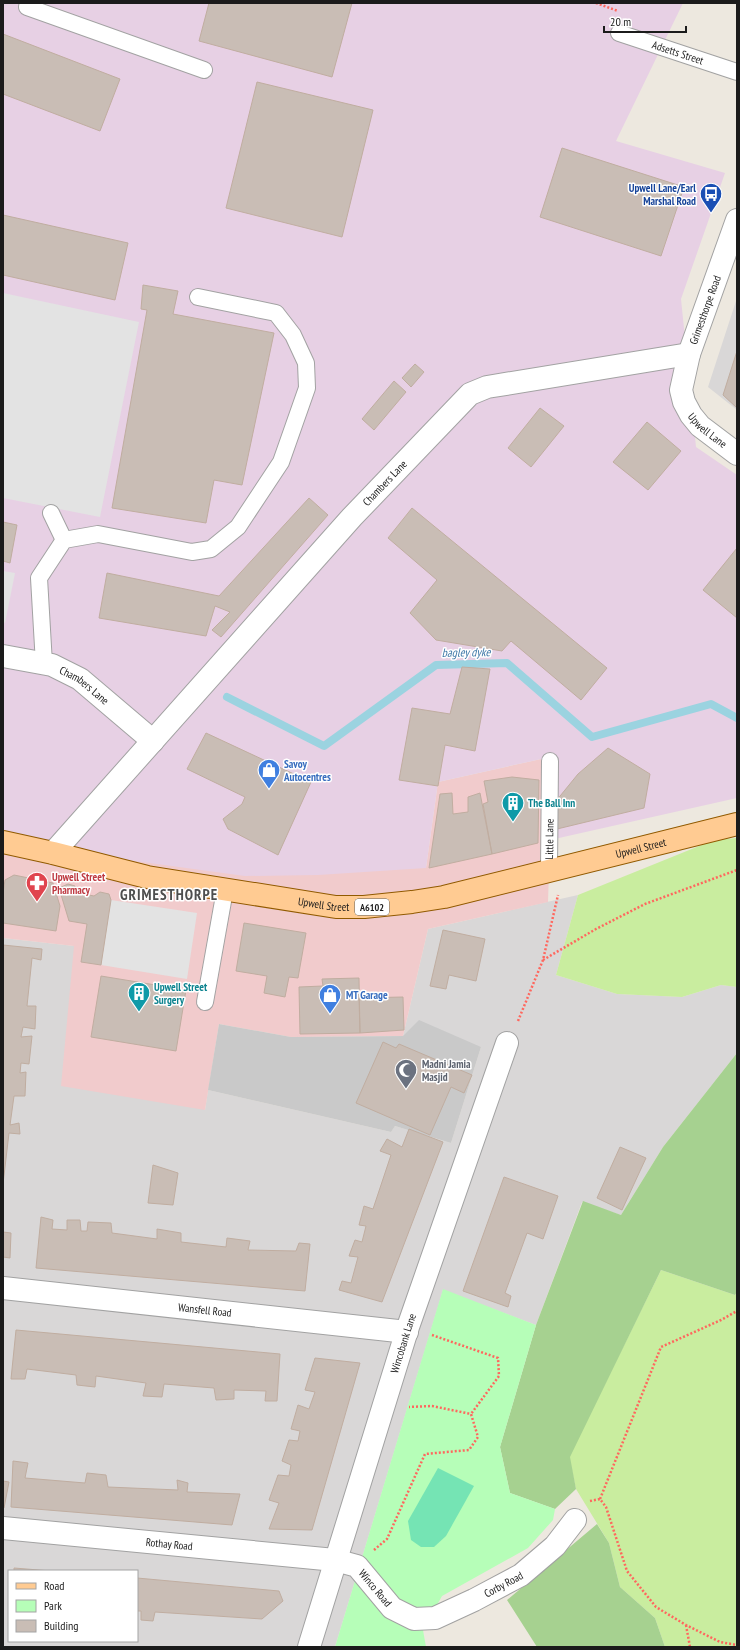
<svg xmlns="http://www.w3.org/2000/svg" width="740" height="1650" font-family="'PT Sans Narrow',sans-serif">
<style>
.residential{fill:#d9d7d7;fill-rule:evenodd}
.commercial{fill:#f1cbcc}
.industrial{fill:#e7d0e4}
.religious{fill:#c9c9c9}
.grass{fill:#c9ed9f}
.forest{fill:#a6d190}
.park{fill:#b6feb8}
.pitch{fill:#75e4b4}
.parking{fill:#e3e3e3}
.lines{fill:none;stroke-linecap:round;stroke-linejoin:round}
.stream{stroke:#9bd3e0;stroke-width:8}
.building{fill:#c9bdb5;stroke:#c0ada0}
.service-casing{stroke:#a2a2a2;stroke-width:18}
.minor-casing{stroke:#a2a2a2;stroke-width:24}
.primary-casing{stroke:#915a00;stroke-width:24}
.path{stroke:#ff675e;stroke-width:2.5;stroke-dasharray:2 2;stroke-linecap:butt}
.service{stroke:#fff;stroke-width:16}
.minor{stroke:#fff;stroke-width:22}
.primary{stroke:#ffcb92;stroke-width:22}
.labels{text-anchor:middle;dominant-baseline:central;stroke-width:3;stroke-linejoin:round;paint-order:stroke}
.shield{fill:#fff;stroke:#5f5f5f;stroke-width:1}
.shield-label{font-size:10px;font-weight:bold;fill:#1b1b1b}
.street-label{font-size:11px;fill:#1b1b1b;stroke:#fff}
.transit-label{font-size:11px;font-weight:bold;fill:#164399;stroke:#fff;text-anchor:end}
.shop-label{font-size:11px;font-weight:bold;fill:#366cbe;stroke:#fff;text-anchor:start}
.culture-label{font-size:11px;font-weight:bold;fill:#0d838f;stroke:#fff;text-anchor:start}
.health-label{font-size:11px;font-weight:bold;fill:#be3a42;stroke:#fff;text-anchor:start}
.worship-label{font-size:11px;font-weight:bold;fill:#5b616d;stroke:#fff;text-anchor:start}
.water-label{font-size:12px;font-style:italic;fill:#3f79a8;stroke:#fff}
.district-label{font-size:15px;font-weight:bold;letter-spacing:1px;fill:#4e4e4e;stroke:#fff}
</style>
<rect width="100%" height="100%" fill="#ede8df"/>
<path class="residential" d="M737 298V410L708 387Z
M578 895 556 975 617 994 682 997 721 985 737 987V1053L663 1147 621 1215 582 1202 536 1325 443 1290 335 1647H3V938L74 946 205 1110 208 1090 391 1132 395 1126 451 1143 481 1047 403 1036 428 929ZM9 1571H137V1641H9Z"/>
<path class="commercial" d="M541 759 550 840 548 902 428 929 403 1036 291 1037 219 1024 205 1110 61 1086 74 946 3 938V843L426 868 438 782Z"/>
<path class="industrial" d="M3 3H683L616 141 725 173 681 299 696 447 737 475V798L550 840 541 759 438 782 426 868 318 875 245 876 3 843Z"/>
<path class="religious" d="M419 1020 481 1047 451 1143 395 1126 391 1132 208 1090 219 1024 291 1037 403 1036Z"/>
<path class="grass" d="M737 838V987L721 985 682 997 617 994 556 975 578 895 714 840Z
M661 1270 735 1295 737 1292V1647H665L655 1618 620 1587 609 1543 576 1489 569 1457Z"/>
<path class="forest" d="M737 1053V1292L735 1295 661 1270 570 1457 576 1489 555 1509 510 1493 500 1447 536 1325 583 1201 621 1215 663 1147Z
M597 1524 609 1543 620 1587 655 1618 665 1647H537L507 1600Z"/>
<path class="park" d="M443 1289 536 1325 500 1447 510 1493 555 1509 553 1520 528 1548 442 1596 423 1630 426 1647H335Z"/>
<path class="pitch" d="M438 1468 474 1486 446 1536 434 1547H421L411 1540 408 1521Z"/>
<path class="parking" d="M3 293 139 322 100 517 3 498Z
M3 571 15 573 5 623 3 622Z
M111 900 197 913 187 979 101 965Z"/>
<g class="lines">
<path class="stream" d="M227 697 324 746 436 665 507 663 592 737 711 704 737 718"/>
</g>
<path class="building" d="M209 3H352L332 77 199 41Z
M3 34 120 79 100 131 3 94Z
M257 82 373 110 342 237 226 208Z
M562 148 684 187 661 256 540 217Z
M3 215 128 243 115 300 3 275Z
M143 285 178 291 173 314 274 333 242 485 214 480 206 523 112 508 147 310 141 309Z
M737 351V408L723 395Z
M415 364 424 372 411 387 402 378Z
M394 381 406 392 374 430 362 419Z
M540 408 564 426 531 467 508 448Z
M647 422 681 451 648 490 613 462Z
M309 498 328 515 221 637 212 630 230 612 215 606 206 636 99 618 107 573 219 596Z
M412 508 607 668 581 700 511 641 502 651 436 640 410 613 437 580 388 538Z
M3 522 17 525 10 563 3 561Z
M737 548V618L703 590Z
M462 667 490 669 475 751 445 745 438 786 399 780 412 708 450 714Z
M206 733 311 782 278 855 228 829 223 819 242 804 245 797 187 769Z
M608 748 650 774 644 808 557 829 556 801 578 774Z
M512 777 539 780 538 843 492 854 483 804 488 802 484 781Z
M452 793 453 814 468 812V797L480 793 492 854 429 868 440 794Z
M14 875 53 883 60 906 56 931 3 923V893L5 880Z
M68 884 75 886 79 893 94 896 100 892 109 894 111 900 101 965 81 962 87 924 69 921 59 888Z
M244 923 306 933 298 978 289 977 285 997 264 993 267 976 236 971Z
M443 930 485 939 476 981 449 975 446 989 430 986Z
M3 945 42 949 41 960 32 958 27 1006H36L35 1029 23 1027 21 1037 32 1036 29 1064 21 1063 20 1073 26 1072 25 1096H14L10 1125 19 1123 20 1134 9 1133 3 1184Z
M101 976 186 990 176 1051 91 1037Z
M359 978 360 1033 300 1034 299 987 323 986 322 979Z
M403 997 404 1030 360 1033 359 998Z
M383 1042 396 1048 399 1044 472 1075 464 1093 451 1087 430 1135 356 1103Z
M409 1129 443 1142 382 1302 339 1290 342 1281 351 1283 358 1257 349 1256 355 1240 362 1242 366 1226 359 1225 364 1206 373 1209 391 1155 380 1151 387 1139 402 1147Z
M620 1147 646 1158 622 1210 597 1198Z
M153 1165 178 1173 173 1205 148 1203Z
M504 1177 558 1196 543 1239 527 1233 505 1293 511 1296 508 1307 463 1291Z
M41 1217 53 1220 52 1229 67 1230V1220H80L81 1231H87L88 1222 111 1223 112 1233 157 1239V1229L181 1233V1242L226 1247 227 1238 250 1241 248 1250 296 1251 299 1243 310 1244 305 1291 36 1268Z
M3 1232 11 1233 10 1258 3 1257Z
M16 1330 280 1354 277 1401H265L266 1391 234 1390V1399L216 1400 214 1388 164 1384 162 1397 143 1396 146 1383 96 1376 95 1387 77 1385 76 1375 27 1369 25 1379H11Z
M315 1358 360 1363 312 1530 269 1529 279 1503 269 1500 278 1475 289 1476 291 1465 282 1461 289 1440 298 1441 300 1431 291 1429 298 1405 309 1409 315 1392 305 1390Z
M13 1461 28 1463 25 1478 85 1483 87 1473 106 1475 108 1487 178 1490 177 1480 188 1483 187 1492 240 1494 232 1525 11 1507Z
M3 1481 9 1482 4 1508H3Z
M14 1568 51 1571H14Z
M137 1578 279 1591 283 1601 262 1619 155 1612 153 1621 141 1620V1611H137Z"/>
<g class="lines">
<g class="service-casing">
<g id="service">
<path d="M28 3 27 7 204 70"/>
<path id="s1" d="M619 33 737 72"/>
<path d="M51 513 64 540"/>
<path d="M44 664 39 578 64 540 98 534 192 552 211 549 238 527 281 462 307 388 306 363 293 335 276 313 198 297"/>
<path id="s2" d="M549 870 550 761"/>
<path d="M205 1002 225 890"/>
</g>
</g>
<g class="minor-casing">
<g id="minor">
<path id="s3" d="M737 220 689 354 681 390 684 402 691 415 700 426 737 454"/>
<path id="s4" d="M3 656 52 665 80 679 153 741"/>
<path id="s5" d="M53 853 352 517 470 394 487 387 689 354"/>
<path id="s6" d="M3 1288 407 1332"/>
<path id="s7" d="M3 1528 335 1560 357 1566 392 1608 414 1619 435 1618 474 1600 521 1575 555 1546 575 1520"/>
<path id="s8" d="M309 1647 408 1327 507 1043"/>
</g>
</g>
<g class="primary-casing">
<g id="primary">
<path id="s9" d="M3 842 53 853 147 877 336 907H364L412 902 444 897 737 824"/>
</g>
</g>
<path class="path" d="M596 3 618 11
M543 960 596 929 645 904 737 870
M518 1021 543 960 558 895
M432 1335 498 1358 499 1376 471 1414
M600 1499 661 1347 721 1320 737 1311
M590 1501 600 1499 606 1507 627 1571 656 1607 686 1625 720 1642 737 1645
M374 1550 387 1539 425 1454 469 1450 478 1437 471 1414 432 1406 409 1407
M686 1625 690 1647"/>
<use href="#service" class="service"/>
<use href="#minor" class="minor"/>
<use href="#primary" class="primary"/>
</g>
<defs>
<g id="bus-pin" transform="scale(1.15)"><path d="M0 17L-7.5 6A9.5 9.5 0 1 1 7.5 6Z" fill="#1a4fb4" stroke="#fff"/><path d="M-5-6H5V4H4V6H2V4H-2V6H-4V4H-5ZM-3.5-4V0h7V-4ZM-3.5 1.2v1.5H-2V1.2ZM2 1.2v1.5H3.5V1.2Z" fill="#fff"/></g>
<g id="shop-pin" transform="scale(1.15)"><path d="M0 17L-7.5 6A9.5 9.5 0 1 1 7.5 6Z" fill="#3f7fe0" stroke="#fff"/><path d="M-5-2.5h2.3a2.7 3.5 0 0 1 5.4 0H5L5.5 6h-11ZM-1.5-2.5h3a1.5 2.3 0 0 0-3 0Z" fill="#fff"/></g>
<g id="building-pin" transform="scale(1.15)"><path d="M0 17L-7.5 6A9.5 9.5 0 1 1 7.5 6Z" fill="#0f9aa8" stroke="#fff"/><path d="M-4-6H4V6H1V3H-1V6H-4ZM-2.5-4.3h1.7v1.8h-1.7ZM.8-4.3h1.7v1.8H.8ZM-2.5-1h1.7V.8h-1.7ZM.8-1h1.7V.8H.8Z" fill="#fff"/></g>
<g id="pharmacy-pin" transform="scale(1.15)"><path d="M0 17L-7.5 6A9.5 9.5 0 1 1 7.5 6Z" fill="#e0444e" stroke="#fff"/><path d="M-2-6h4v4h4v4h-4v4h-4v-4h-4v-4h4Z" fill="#fff"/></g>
<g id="mosque-pin" transform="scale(1.15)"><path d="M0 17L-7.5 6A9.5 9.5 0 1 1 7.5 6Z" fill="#6b7280" stroke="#fff"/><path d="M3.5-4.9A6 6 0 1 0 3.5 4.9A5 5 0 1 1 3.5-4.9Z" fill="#fff"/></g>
</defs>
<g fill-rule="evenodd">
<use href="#bus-pin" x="711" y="194"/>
<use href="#shop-pin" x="269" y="770"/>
<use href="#building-pin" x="513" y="803"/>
<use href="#pharmacy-pin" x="37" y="883"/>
<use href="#building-pin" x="139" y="993"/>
<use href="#shop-pin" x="330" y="995"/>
<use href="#mosque-pin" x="406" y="1070"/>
</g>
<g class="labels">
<rect class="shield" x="355" y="899" width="34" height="16" rx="3"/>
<g class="shield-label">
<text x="372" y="907">A6102</text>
</g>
<g class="street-label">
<text stroke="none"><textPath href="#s1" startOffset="62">Adsetts Street</textPath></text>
<text transform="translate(705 310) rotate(-70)">Grimesthorpe Road</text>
<text stroke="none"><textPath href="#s3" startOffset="229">Upwell Lane</textPath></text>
<text stroke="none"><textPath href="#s5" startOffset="497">Chambers Lane</textPath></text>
<text stroke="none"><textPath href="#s4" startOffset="88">Chambers Lane</textPath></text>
<text stroke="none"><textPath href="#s2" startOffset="31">Little Lane</textPath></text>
<text stroke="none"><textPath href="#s9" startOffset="651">Upwell Street</textPath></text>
<text stroke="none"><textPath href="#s9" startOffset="327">Upwell Street</textPath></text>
<text stroke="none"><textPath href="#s6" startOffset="203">Wansfell Road</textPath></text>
<text stroke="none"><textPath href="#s8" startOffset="318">Wincobank Lane</textPath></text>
<text stroke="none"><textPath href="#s7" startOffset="167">Rothay Road</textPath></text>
<text stroke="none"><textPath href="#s7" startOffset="533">Corby Road</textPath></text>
<text stroke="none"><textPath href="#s7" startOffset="385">Winco Road</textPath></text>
</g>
<g class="transit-label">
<text x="696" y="188">Upwell Lane/Earl<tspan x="696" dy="13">Marshal Road</tspan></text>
</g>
<g class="shop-label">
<text x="284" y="764">Savoy<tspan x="284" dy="13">Autocentres</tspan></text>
<text x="346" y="995">MT Garage</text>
</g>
<g class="culture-label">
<text x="528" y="803">The Ball Inn</text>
<text x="154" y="987">Upwell Street<tspan x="154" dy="13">Surgery</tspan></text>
</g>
<g class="health-label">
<text x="52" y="877">Upwell Street<tspan x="52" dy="13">Pharmacy</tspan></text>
</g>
<g class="worship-label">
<text x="422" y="1064">Madni Jamia<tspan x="422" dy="13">Masjid</tspan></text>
</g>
<g class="water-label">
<text transform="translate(466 652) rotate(-1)">bagley dyke</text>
</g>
<g class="district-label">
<text x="169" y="894">GRIMESTHORPE</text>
</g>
</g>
<rect width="740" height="1650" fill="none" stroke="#1b1b1b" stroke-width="8"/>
<rect x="8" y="1570" width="130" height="72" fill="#ffffff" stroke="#a4a4a4"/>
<rect x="16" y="1583" width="20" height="6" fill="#ffcb92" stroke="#a4a4a4"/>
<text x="44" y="1590" font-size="12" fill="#1b1b1b">Road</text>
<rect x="16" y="1600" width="20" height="12" fill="#b6feb8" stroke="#a4a4a4"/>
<text x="44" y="1610" font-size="12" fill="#1b1b1b">Park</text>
<rect x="16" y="1620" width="20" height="12" fill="#c9bdb5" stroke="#a4a4a4"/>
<text x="44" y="1630" font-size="12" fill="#1b1b1b">Building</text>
<path d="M604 26v6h82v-6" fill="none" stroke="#1b1b1b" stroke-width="2"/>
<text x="610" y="26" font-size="12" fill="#1b1b1b" stroke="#ffffff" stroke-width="3" paint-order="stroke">20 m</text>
</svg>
